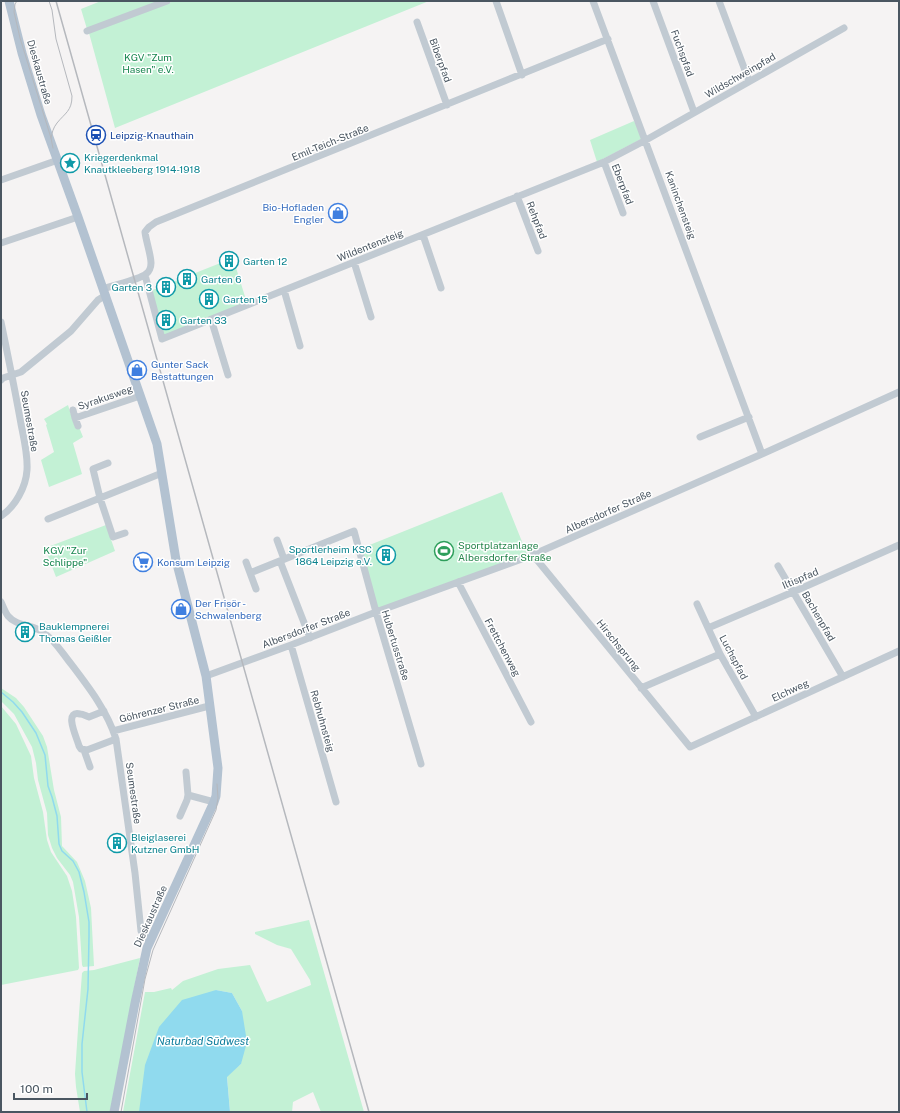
<svg xmlns="http://www.w3.org/2000/svg" width="900" height="1113" font-family="'Public Sans',sans-serif">
<style>
.green{fill:#c3f1d5}
.water{fill:#90daee}
.lines{fill:none;stroke-linecap:round;stroke-linejoin:round}
.stream{stroke:#90daee;stroke-width:1.5}
.minor{stroke:#c1cad2;stroke-width:7}
.major{stroke:#b3c2d1;stroke-width:9}
.tram{stroke:#b5b8bd;stroke-width:1}
.rail{stroke:#b5b8bd;stroke-width:1.5}
.labels{text-anchor:middle;dominant-baseline:central;stroke-width:3;stroke-linejoin:round;paint-order:stroke}
.street-label{font-size:10px;fill:#4a5661;stroke:#fff}
.park-label{font-size:10px;fill:#17864f;stroke:#fff}
.transit-label{font-size:10px;fill:#164399;stroke:#fff;text-anchor:start}
.culture-label{font-size:10px;fill:#0d838f;stroke:#fff;text-anchor:start}
.shop-label{font-size:10px;fill:#366cbe;stroke:#fff;text-anchor:start}
.leisure-label{font-size:10px;fill:#27864d;stroke:#fff;text-anchor:start}
.water-label{font-size:11px;font-style:italic;fill:#0c7c9b;stroke:#fff}
</style>
<rect width="100%" height="100%" fill="#f5f3f3"/>
<path class="green" d="M101 1H161L87 29 81 9Z
M174 1H429L115 128 89 33Z
M634 121 643 138 597 162 590 140Z
M233 258 247 303 163 337 150 291Z
M68 405 75 427H79L83 437 73 443 82 474 49 487 41 460 54 452 46 425 47 424 44 419Z
M502 492 527 554 377 609 362 548Z
M106 525 115 551 56 577 45 548Z
M1 688 16 698 24 707 43 736 47 747 54 790 61 817 62 846 77 862 85 881 91 908 94 966 83 967 82 965 79 917 73 882 70 875 57 858 52 848 48 835 47 813 38 780 36 763 32 747 14 714 1 701Z
M1 706 16 724 31 756 34 778 43 812 47 840 51 852 67 876 72 891 76 917 79 968 78 970 1 985Z
M309 920 364 1112H321L313 1092 293 1102 292 1112H230L227 1076 241 1064 242 1011 232 993 216 990 139 1112H123L145 992H154L171 988 172 990 183 981 218 969 250 965 267 1002 311 985 310 980 291 949 277 945 255 934V932Z
M140 958 110 1112H80L76 1087 75 1074 79 1014 82 973 84 971 94 970Z"/>
<path class="water" d="M216 990 232 993 242 1011 247 1042 241 1064 227 1077 230 1112H139L145 1065 159 1027 182 1000Z"/>
<g class="lines">
<path class="stream" d="M1 692 13 702 22 712 36 733 45 755 48 786 52 797 57 816 59 844 62 851 73 861 79 872 84 892 89 922V936L88 989 82 1044V1072L87 1112"/>
<path class="minor" d="M496 1 522 75
M593 1 762 454
M653 1 694 112
M719 1 749 81
M417 22 447 105
M87 31 167 1
M604 162 623 213
M1 180 58 160
M517 196 538 251
M423 235 441 288
M1 243 78 217
M354 262 371 317
M145 275 162 339 604 162 646 140 844 28
M103 289C113 285 139 280 146 274 149 272 151 267 151 263 151 255 146 241 145 232L149 227 156 222 608 39
M284 290 300 346
M211 319 228 375
M1 322C8 356 15 390 21 424 24 439 28 455 27 470 26 487 15 507 1 516
M1 380 3 378 21 372 71 331 98 300 106 295
M73 410 75 418 140 396
M75 418 78 426
M700 437 749 417
M108 463 93 469 100 498 113 537 125 533
M48 519 162 473
M277 540 284 559
M533 555 690 747 899 651
M280 561 310 638
M246 562 256 589
M778 566 843 677
M250 573 354 531 376 612 421 764
M458 582 531 722
M1 602C3 606 5 612 8 616 17 627 34 624 44 633 54 640 61 651 68 660 87 685 107 710 116 739L135 873 141 931 149 942
M697 604 720 654 756 717
M708 628 793 592 899 545
M291 645 336 802
M206 676 291 645 376 612 530 556 762 454 899 392
M641 688 720 654
M104 711 89 717C86 716 83 714 80 714 63 710 77 738 79 746L81 749 87 750 116 739
M113 731 209 706
M84 750 90 767
M188 795 214 802
M180 816 187 800 188 795 186 772"/>
<path class="major" d="M9 1 22 53 41 115 78 217 157 444 176 560 206 676 218 768 216 796 214 802 147 948 135 1003 114 1112"/>
<path class="tram" d="M17 1 15 4 14 12 20 38 51 138 53 148
M49 1 52 10 56 39 72 96C72 111 65 113 57 123 53 128 52 133 51 138
M121 1112 145 979 153 950 216 810 218 798 217 784"/>
<path class="rail" d="M56 1 369 1112"/>
</g>
<defs>
<g id="station-ring" transform="scale(1)"><circle r="9.5" fill="#fff" stroke="#1a4fb4" stroke-width="1.5"/><path d="M-3-6H3Q5-6 5-4V2Q5 4 3 4L4.5 6H3L1.5 4h-3L-3 6H-4.5L-3 4Q-5 4-5 2V-4Q-5-6-3-6ZM-3.5-4v3h7v-3ZM-3.5 1v1.5H-2V1ZM2 1v1.5H3.5V1Z" fill="#1a4fb4"/></g>
<g id="sight-ring" transform="scale(1)"><circle r="9.5" fill="#fff" stroke="#0f9aa8" stroke-width="1.5"/><path d="M0-6L1.8-2.2L6-1.7L2.9 1.2L3.7 5.4L0 3.3L-3.7 5.4L-2.9 1.2L-6-1.7L-1.8-2.2Z" fill="#0f9aa8"/></g>
<g id="shop-ring" transform="scale(1)"><circle r="9.5" fill="#fff" stroke="#3f7fe0" stroke-width="1.5"/><path d="M-5-2.5h2.3a2.7 3.5 0 0 1 5.4 0H5L5.5 6h-11ZM-1.5-2.5h3a1.5 2.3 0 0 0-3 0Z" fill="#3f7fe0"/></g>
<g id="building-ring" transform="scale(1)"><circle r="9.5" fill="#fff" stroke="#0f9aa8" stroke-width="1.5"/><path d="M-4-6H4V6H1V3H-1V6H-4ZM-2.5-4.3h1.7v1.8h-1.7ZM.8-4.3h1.7v1.8H.8ZM-2.5-1h1.7V.8h-1.7ZM.8-1h1.7V.8H.8Z" fill="#0f9aa8"/></g>
<g id="stadium-ring" transform="scale(1)"><circle r="9.5" fill="#fff" stroke="#2e9e5b" stroke-width="1.5"/><path d="M0-5a6.5 5 0 1 0 0 10a6.5 5 0 1 0 0-10ZM-3.5-1.8h7v3.6h-7Z" fill="#2e9e5b"/></g>
<g id="supermarket-ring" transform="scale(1)"><circle r="9.5" fill="#fff" stroke="#3f7fe0" stroke-width="1.5"/><path d="M-6-5.5h2.5l.6 2H6L4.5 2H-2.5L-4.4-4H-6ZM-1.5 3.2a1.3 1.3 0 1 0 .1 0ZM3 3.2a1.3 1.3 0 1 0 .1 0Z" fill="#3f7fe0"/></g>
</defs>
<g fill-rule="evenodd">
<use href="#station-ring" x="96" y="135"/>
<use href="#sight-ring" x="70" y="163"/>
<use href="#shop-ring" x="338" y="213"/>
<use href="#building-ring" x="229" y="261"/>
<use href="#building-ring" x="187" y="279"/>
<use href="#building-ring" x="166" y="287"/>
<use href="#building-ring" x="209" y="299"/>
<use href="#building-ring" x="166" y="320"/>
<use href="#shop-ring" x="137" y="370"/>
<use href="#stadium-ring" x="444" y="551"/>
<use href="#building-ring" x="386" y="555"/>
<use href="#supermarket-ring" x="143" y="562"/>
<use href="#shop-ring" x="181" y="609"/>
<use href="#building-ring" x="25" y="632"/>
<use href="#building-ring" x="117" y="843"/>
</g>
<g class="labels">
<g class="street-label">
<text transform="translate(683 53) rotate(70)">Fuchspfad</text>
<text transform="translate(441 60) rotate(70)">Biberpfad</text>
<text transform="translate(40 72) rotate(74)">Dieskaustraße</text>
<text transform="translate(740 75) rotate(-30)">Wildschweinpfad</text>
<text transform="translate(330 142) rotate(-22)">Emil-Teich-Straße</text>
<text transform="translate(623 184) rotate(69)">Eberpfad</text>
<text transform="translate(681 205) rotate(70)">Kaninchensteig</text>
<text transform="translate(537 220) rotate(69)">Rehpfad</text>
<text transform="translate(370 245) rotate(-22)">Wildentensteig</text>
<text transform="translate(105 397) rotate(-19)">Syrakusweg</text>
<text transform="translate(30 421) rotate(80)">Seumestraße</text>
<text transform="translate(608 511) rotate(-24)">Albersdorfer Straße</text>
<text transform="translate(800 578) rotate(-23)">Iltispfad</text>
<text transform="translate(819 616) rotate(60)">Bachenpfad</text>
<text transform="translate(306 628) rotate(-21)">Albersdorfer Straße</text>
<text transform="translate(396 645) rotate(73)">Hubertusstraße</text>
<text transform="translate(619 645) rotate(51)">Hirschsprung</text>
<text transform="translate(503 647) rotate(62)">Frettchenweg</text>
<text transform="translate(734 657) rotate(62)">Luchspfad</text>
<text transform="translate(790 690) rotate(-25)">Elchweg</text>
<text transform="translate(159 709) rotate(-14)">Göhrenzer Straße</text>
<text transform="translate(323 721) rotate(74)">Rebhuhnsteig</text>
<text transform="translate(134 793) rotate(82)">Seumestraße</text>
<text transform="translate(150 916) rotate(-66)">Dieskaustraße</text>
</g>
<g class="park-label">
<text x="148" y="57">KGV "Zum<tspan x="148" dy="12">Hasen" e.V.</tspan></text>
<text x="65" y="550">KGV "Zur<tspan x="65" dy="12">Schlippe"</tspan></text>
</g>
<g class="transit-label">
<text x="110" y="135">Leipzig-Knauthain</text>
</g>
<g class="culture-label">
<text x="84" y="157">Kriegerdenkmal<tspan x="84" dy="12">Knautkleeberg 1914-1918</tspan></text>
<text x="243" y="261">Garten 12</text>
<text x="201" y="279">Garten 6</text>
<text x="152" y="287" text-anchor="end">Garten 3</text>
<text x="223" y="299">Garten 15</text>
<text x="180" y="320">Garten 33</text>
<text x="372" y="549" text-anchor="end">Sportlerheim KSC<tspan x="372" dy="12">1864 Leipzig e.V.</tspan></text>
<text x="39" y="626">Bauklempnerei<tspan x="39" dy="12">Thomas Geißler</tspan></text>
<text x="131" y="837">Bleiglaserei<tspan x="131" dy="12">Kutzner GmbH</tspan></text>
</g>
<g class="shop-label">
<text x="324" y="207" text-anchor="end">Bio-Hofladen<tspan x="324" dy="12">Engler</tspan></text>
<text x="151" y="364">Gunter Sack<tspan x="151" dy="12">Bestattungen</tspan></text>
<text x="157" y="562">Konsum Leipzig</text>
<text x="195" y="603">Der Frisör -<tspan x="195" dy="12">Schwalenberg</tspan></text>
</g>
<g class="leisure-label">
<text x="458" y="545">Sportplatzanlage<tspan x="458" dy="12">Albersdorfer Straße</tspan></text>
</g>
<g class="water-label">
<text x="203" y="1041">Naturbad Südwest</text>
</g>
</g>
<rect width="900" height="1113" fill="none" stroke="#4a5661" stroke-width="4"/>
<path d="M14 1093v6h73v-6" fill="none" stroke="#4a5661" stroke-width="2"/>
<text x="20" y="1093" font-size="12" fill="#4a5661" stroke="#ffffff" stroke-width="3" paint-order="stroke">100 m</text>
</svg>
